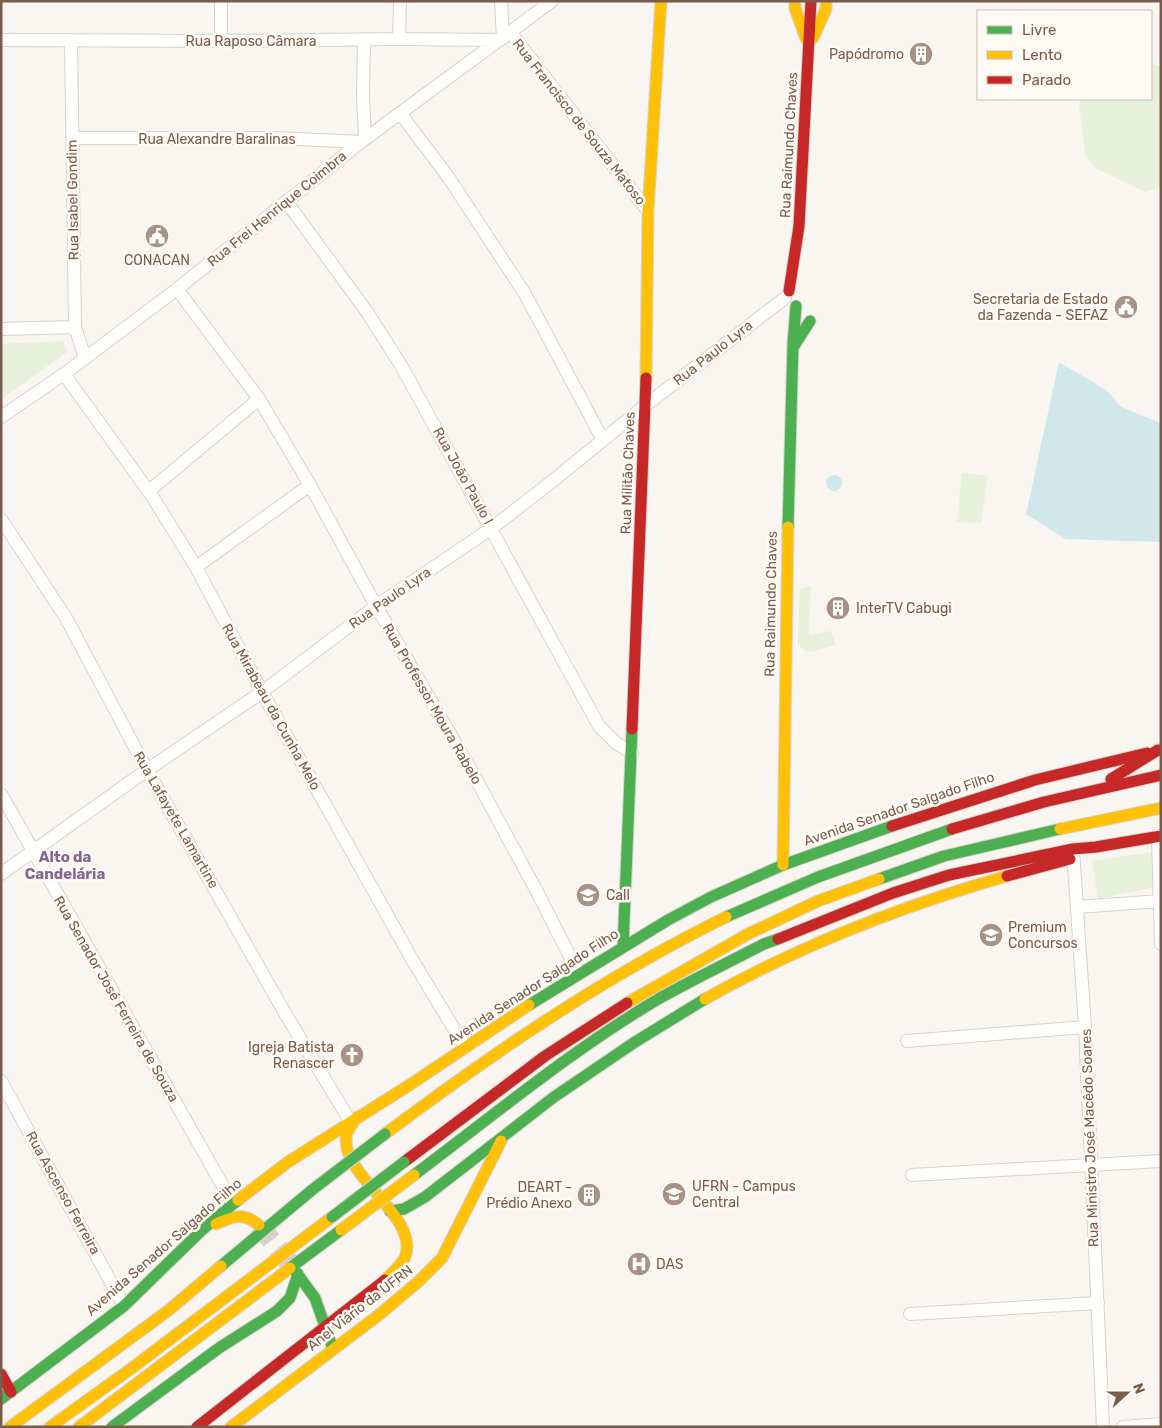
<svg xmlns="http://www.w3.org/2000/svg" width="1162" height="1428" font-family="Rubik,sans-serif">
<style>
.green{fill:#e7f0db}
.water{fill:#d0e8ea}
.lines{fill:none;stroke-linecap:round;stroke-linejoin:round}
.primary-tunnel{stroke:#d9cfc7;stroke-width:20;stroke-dasharray:20 10;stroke-linecap:butt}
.street-casing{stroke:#d7d1cb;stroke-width:14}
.fast-casing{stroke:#d9d2cb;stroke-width:13}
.slow-casing{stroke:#d9d2cb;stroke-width:13}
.jam-casing{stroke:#d9d2cb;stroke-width:13}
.street{stroke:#fefefd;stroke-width:12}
.fast{stroke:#4caf50;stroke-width:11}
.slow{stroke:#ffc107;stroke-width:11}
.jam{stroke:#c62828;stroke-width:11}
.fast-bridge-casing{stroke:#dad1cc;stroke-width:13;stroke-linecap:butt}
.slow-bridge-casing{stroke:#dad1cc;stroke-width:13;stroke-linecap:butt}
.fast-bridge{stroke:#4caf50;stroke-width:11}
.slow-bridge{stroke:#ffc107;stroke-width:11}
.labels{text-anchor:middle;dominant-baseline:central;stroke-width:5;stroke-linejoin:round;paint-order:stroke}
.street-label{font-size:14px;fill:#7a5c4d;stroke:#fffaf3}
.poi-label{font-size:14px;fill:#7a5c4d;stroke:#fffaf3;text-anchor:start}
.neighbourhood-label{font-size:15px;font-weight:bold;fill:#846695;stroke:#fffaf3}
</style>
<rect width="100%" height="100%" fill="#f9f5f0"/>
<path class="green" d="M1151 63 1161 67V187L1145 192 1097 169 1086 157 1079 106 1082 99H1151Z
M63 341 67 352 1 400V344Z
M962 473 988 476 981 523 957 522Z
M811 586 809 635 831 631 835 645 811 652 805 651 798 644 800 589Z
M1153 852 1156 887 1098 899 1092 861Z"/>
<path class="water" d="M1059 362 1106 390 1121 407 1161 423V542L1066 539 1026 514Z
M826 483a8 8 0 1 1 16 0a8 8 0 1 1-16 0Z"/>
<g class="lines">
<path class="primary-tunnel" d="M259 1225 292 1266"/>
<g class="street-casing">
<path id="street" d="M221 1V41
M501 1 503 38
M511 33 648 211
M399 39 400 1
M1 40 221 41 399 39 500 40
M71 40 75 327 85 358
M364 40 363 96 365 138
M400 113 449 178 525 294 603 440
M72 138H275L361 142
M286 201 367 312 402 367 599 726 616 743 632 753
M177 289 259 399 310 485 376 606 471 770 535 888 579 974
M1 329 75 327
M64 374 152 496 196 567 262 692 413 961 465 1047
M1 417 64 374 177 289 361 142 552 1
M149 491 259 399
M1 519 66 618 147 770 286 1015 350 1121
M196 567 310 485
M1 794 233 1204
M1158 836 1161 944
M1073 850 1085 1027 1103 1427
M1 874 147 770 262 692 376 606 492 528 550 483 646 405 785 298
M1077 907 1161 901
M907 1041 1085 1027
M1 1081 124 1306
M912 1175 1161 1161
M910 1314 1098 1303
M1123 1427 1161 1424"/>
</g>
<g class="fast-casing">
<path id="fast" d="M794 346 810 321
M788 527 793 343 796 306
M879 879 944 856 1060 829
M726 917 818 877 952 829
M623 947 632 729
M529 1005 668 920 711 897 783 865 892 826
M414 1175C494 1115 573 1049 660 998 694 979 729 962 764 944L778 939
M390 1211 404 1209 425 1197 554 1097 635 1042 705 999
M221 1266 312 1190
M290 1268 341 1230
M296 1272 315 1298 333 1349
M1 1399 124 1306 202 1230 238 1200
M112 1427 219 1348 277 1311 290 1298 298 1274"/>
</g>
<g class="slow-casing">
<path id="slow" d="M795 1V8L806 39
M813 38 826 9V1
M646 378 648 211 661 1
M1060 829 1161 808
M783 865 788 527
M705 999C799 946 902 906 1007 876
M627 1003 748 934 818 901 879 879
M357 1117C354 1122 349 1128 347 1133 336 1174 421 1216 405 1257 401 1266 392 1273 385 1280
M385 1134C493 1053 604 977 726 917
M238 1200 288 1162 411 1084 529 1005
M216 1224C234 1216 243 1212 259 1225
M10 1427 169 1310 221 1266
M50 1427 132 1368 332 1217
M79 1427 290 1268
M231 1427 380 1314 419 1281 442 1258 501 1141"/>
</g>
<g class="jam-casing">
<path id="jam" d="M789 291 799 226 811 1
M632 729 646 378
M1111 779 1158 750
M892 826 1035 780 1147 753
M952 829 1044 802 1161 775
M1007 876 1070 859
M778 939 893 893 949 875 1073 849 1096 847 1161 836
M404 1162 545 1056 627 1003
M1 1374 11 1392
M197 1427 385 1280"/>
</g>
<use href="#street" class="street"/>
<use href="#fast" class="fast"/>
<use href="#slow" class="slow"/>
<use href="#jam" class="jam"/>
<g class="fast-bridge-casing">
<path id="fast-bridge" d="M312 1190 385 1134
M332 1217 404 1162"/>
</g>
<g class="slow-bridge-casing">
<path id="slow-bridge" d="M341 1230 414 1175"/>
</g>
<use href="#fast-bridge" class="fast-bridge"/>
<use href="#slow-bridge" class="slow-bridge"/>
</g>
<defs>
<g id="building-disc" transform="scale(1.25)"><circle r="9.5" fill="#a69286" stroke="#fffaf3"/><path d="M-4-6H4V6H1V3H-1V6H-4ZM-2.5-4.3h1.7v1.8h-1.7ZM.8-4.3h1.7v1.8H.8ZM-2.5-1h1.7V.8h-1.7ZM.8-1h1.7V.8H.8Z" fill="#fff"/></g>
<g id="civic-disc" transform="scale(1.25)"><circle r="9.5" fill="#a69286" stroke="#fffaf3"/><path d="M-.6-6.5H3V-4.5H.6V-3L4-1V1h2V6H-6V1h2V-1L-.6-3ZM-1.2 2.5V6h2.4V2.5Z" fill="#fff"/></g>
<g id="school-disc" transform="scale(1.25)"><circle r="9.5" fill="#a69286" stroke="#fffaf3"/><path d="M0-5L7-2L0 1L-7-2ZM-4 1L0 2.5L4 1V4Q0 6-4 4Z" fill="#fff"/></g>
<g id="church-disc" transform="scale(1.25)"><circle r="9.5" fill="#a69286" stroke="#fffaf3"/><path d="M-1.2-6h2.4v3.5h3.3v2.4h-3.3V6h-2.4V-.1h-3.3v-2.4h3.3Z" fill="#fff"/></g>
<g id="university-disc" transform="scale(1.25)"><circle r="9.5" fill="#a69286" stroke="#fffaf3"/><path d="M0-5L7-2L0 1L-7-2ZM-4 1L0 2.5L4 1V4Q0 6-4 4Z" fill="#fff"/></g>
<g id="hospital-disc" transform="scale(1.25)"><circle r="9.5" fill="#a69286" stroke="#fffaf3"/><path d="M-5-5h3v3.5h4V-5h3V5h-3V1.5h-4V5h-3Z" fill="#fff"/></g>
</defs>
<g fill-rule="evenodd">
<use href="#building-disc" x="921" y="54"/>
<use href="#civic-disc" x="157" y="236"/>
<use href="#civic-disc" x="1126" y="307"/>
<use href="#building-disc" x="838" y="608"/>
<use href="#school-disc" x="588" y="895"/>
<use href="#school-disc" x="991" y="935"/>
<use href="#church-disc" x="352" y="1055"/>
<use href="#university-disc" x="674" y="1194"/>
<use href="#building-disc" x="589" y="1195"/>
<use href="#hospital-disc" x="639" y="1264"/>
</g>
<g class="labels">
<g class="street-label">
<text x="251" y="41">Rua Raposo Câmara</text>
<text transform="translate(579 122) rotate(52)">Rua Francisco de Souza Matoso</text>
<text x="217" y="139">Rua Alexandre Baralinas</text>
<text transform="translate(789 145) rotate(-87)">Rua Raimundo Chaves</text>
<text transform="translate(73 200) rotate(-91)">Rua Isabel Gondim</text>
<text transform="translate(277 209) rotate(-39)">Rua Frei Henrique Coimbra</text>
<text transform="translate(713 353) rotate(-38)">Rua Paulo Lyra</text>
<text transform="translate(628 473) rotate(-88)">Rua Militão Chaves</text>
<text transform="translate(463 476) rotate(61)">Rua João Paulo I</text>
<text transform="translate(390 598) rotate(-35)">Rua Paulo Lyra</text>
<text transform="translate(771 604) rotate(-89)">Rua Raimundo Chaves</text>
<text transform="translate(432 704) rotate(60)">Rua Professor Moura Rabelo</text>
<text transform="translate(271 707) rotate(61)">Rua Mirabeau da Cunha Melo</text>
<text transform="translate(899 809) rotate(-19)">Avenida Senador Salgado Filho</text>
<text transform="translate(176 820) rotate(60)">Rua Lafayete Lamartine</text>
<text transform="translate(533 987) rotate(-33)">Avenida Senador Salgado Filho</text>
<text transform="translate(116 999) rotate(60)">Rua Senador José Ferreira de Souza</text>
<text transform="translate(1090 1138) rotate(-92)">Rua Ministro José Macêdo Soares</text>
<text transform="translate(63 1193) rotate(61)">Rua Ascenso Ferreira</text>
<text transform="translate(164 1247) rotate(-41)">Avenida Senador Salgado Filho</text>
<text transform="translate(360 1308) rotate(-38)">Anel Viário da UFRN</text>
</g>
<g class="poi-label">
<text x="904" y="54" text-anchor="end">Papódromo</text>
<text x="157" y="260" text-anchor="middle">CONACAN</text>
<text x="1108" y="299" text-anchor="end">Secretaria de Estado<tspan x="1108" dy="16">da Fazenda - SEFAZ</tspan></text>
<text x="856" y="608">InterTV Cabugi</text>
<text x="606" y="895">Call</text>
<text x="1008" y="927">Premium<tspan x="1008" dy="16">Concursos</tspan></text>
<text x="334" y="1047" text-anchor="end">Igreja Batista<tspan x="334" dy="16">Renascer</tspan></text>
<text x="692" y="1186">UFRN - Campus<tspan x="692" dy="16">Central</tspan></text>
<text x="572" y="1187" text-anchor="end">DEART -<tspan x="572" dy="16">Prédio Anexo</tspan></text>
<text x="656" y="1264">DAS</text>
</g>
<g class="neighbourhood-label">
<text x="65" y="857">Alto da<tspan x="65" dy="17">Candelária</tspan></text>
</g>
</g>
<rect width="1162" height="1428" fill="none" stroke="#7a5c4d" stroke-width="5"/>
<rect x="977" y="10" width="175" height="90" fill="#fffaf3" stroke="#cabbb1"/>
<rect x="987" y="26" width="25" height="8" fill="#4caf50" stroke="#cabbb1"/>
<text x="1022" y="35" font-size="15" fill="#7a5c4d">Livre</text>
<rect x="987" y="51" width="25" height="8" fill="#ffc107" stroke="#cabbb1"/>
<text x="1022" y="60" font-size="15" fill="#7a5c4d">Lento</text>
<rect x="987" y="76" width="25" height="8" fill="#c62828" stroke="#cabbb1"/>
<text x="1022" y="85" font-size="15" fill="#7a5c4d">Parado</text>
<g transform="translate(1127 1393) rotate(69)" stroke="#fffaf3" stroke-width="4" paint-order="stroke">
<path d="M0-4L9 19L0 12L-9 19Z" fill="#7a5c4d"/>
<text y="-8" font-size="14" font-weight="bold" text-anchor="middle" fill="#7a5c4d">N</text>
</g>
</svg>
